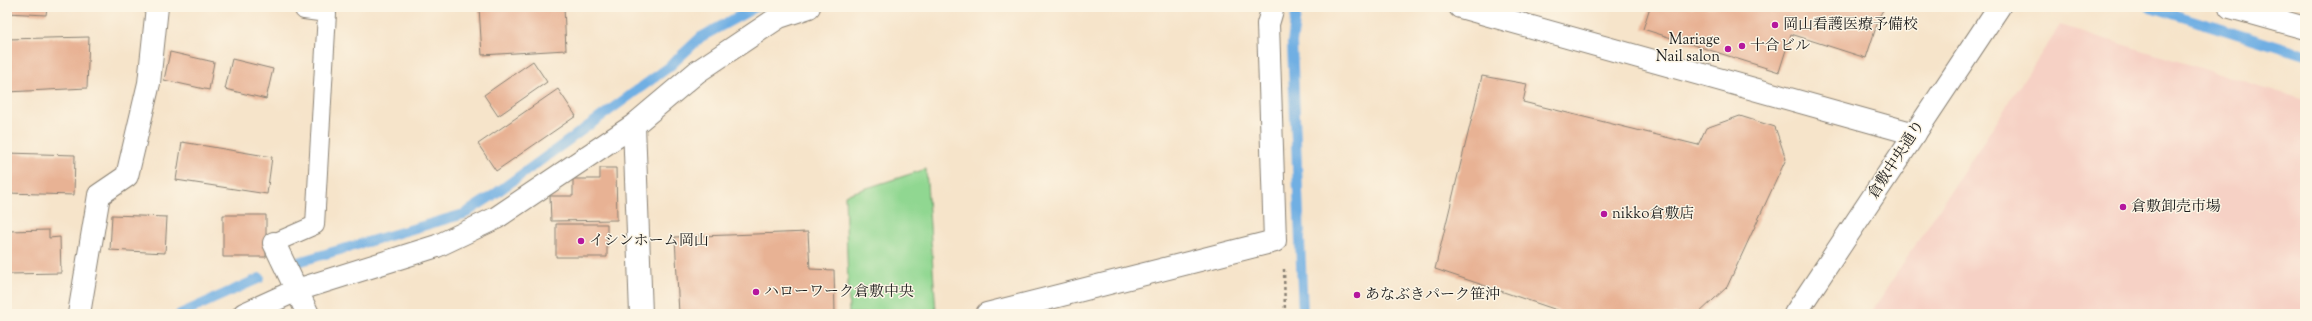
<svg xmlns="http://www.w3.org/2000/svg" width="2312" height="321" font-family="'Sorts Mill Goudy','Noto Serif JP',serif">
<style>
.built{fill:#f6d1c5}
.green{fill:#90d791;stroke:#567a56}
.lines{fill:none;stroke-linecap:round;stroke-linejoin:round}
.stream{stroke:#70afe3;stroke-width:10}
.building{fill:#e8b294}
.service-casing{stroke:#898073;stroke-width:20}
.minor-casing{stroke:#898073;stroke-width:24}
.tertiary-casing{stroke:#898073;stroke-width:24}
.path{stroke:#898073;stroke-width:2.5;stroke-dasharray:3 3;stroke-linecap:butt}
.service{stroke:#fff;stroke-width:18}
.minor{stroke:#fff;stroke-width:22}
.tertiary{stroke:#fff;stroke-width:22}
.poi-dot{fill:#b5179e;stroke:#fcf5e5;stroke-width:1.5}
.labels{text-anchor:middle;dominant-baseline:central;stroke-width:3;stroke-linejoin:round;paint-order:stroke}
.poi-label{font-size:15px;fill:#1c1c1c;stroke:#fcf5e5;text-anchor:start}
.street-label{font-size:15px;fill:#1c1c1c;stroke:#fcf5e5}
</style>
<rect width="100%" height="100%" fill="#fcf5e5"/>
<filter id="ink" filterUnits="userSpaceOnUse"><feTurbulence type="fractalNoise" baseFrequency=".025" numOctaves="2"/><feDisplacementMap in="SourceGraphic" scale="8" xChannelSelector="R" yChannelSelector="G"/><feConvolveMatrix kernelMatrix="1 2 1 2 8 2 1 2 1" color-interpolation-filters="sRGB"/></filter>
<filter id="wash" filterUnits="userSpaceOnUse"><feTurbulence type="fractalNoise" baseFrequency=".012" numOctaves="4" result="noise"/><feDisplacementMap in="SourceGraphic" scale="16" xChannelSelector="R" yChannelSelector="G"/><feGaussianBlur stdDeviation="0.9" result="paint"/><feColorMatrix in="noise" values="0 0 0 0 0 0 0 0 0 0 0 0 0 0 0 0 0 1.4 0 .05"/><feComposite in="paint" operator="in"/></filter>
<g filter="url(#wash)">
<rect width="100%" height="100%" fill="#f6e4ca"/>
<path class="built" d="M2060 25 2305 100V314H1870Z"/>
<path class="green" d="M926 169 936 312 928 314H849L845 195Z"/>
<g class="lines">
<path class="stream" d="M1297 7 1292 43 1303 314
M2150 7 2305 55
M291 264 464 214 492 196 669 67 701 37 756 7
M180 314 260 278"/>
</g>
<g id="blocks">
<path class="building" d="M7 7H47L46 15 7 13Z
M479 7H564L566 50 482 55Z
M1650 7H1885L1880 15 1866 58 1791 34 1779 72 1643 29Z
M89 37 87 88 7 92V39Z
M170 52 214 62 209 90 164 80Z
M232 59 273 69 266 99 225 89Z
M533 61 547 82 498 116 484 95Z
M1482 76 1527 84 1523 102 1698 145 1706 128 1740 116 1775 127 1786 159 1727 287 1698 314H1569L1435 269Z
M558 89 576 116 496 171 478 144Z
M182 142 272 157 267 194 176 180Z
M7 153 75 155 74 195 7 193Z
M600 168H616L617 220 551 221 550 196H573V179H600Z
M112 215 167 217 165 253 110 250Z
M223 215H266V257H223Z
M556 224H607V257H556Z
M49 230V238L60 237 61 273 8 274 7 231Z
M808 232 810 269 834 270 835 314H679L675 237Z"/>
</g>
</g>
<g filter="url(#ink)">
<use href="#blocks" fill-opacity="0" stroke="#898073" stroke-width="1"/>
<g class="lines">
<g class="service-casing">
<path id="service" d="M274 243 315 225 327 13 304 10 305 7"/>
</g>
<g class="minor-casing">
<path id="minor" d="M1460 7 1915 134
M2230 7 2305 28
M634 125 641 314
M274 243 308 314
M79 314 99 195 127 176 149 83 157 7
M244 314 297 290 437 246 496 218 634 125 697 72 779 17 809 7
M987 314 1275 241 1268 24 1273 7"/>
</g>
<g class="tertiary-casing">
<path id="tertiary" d="M1795 314 1999 7"/>
</g>
<path class="path" d="M1284 269 1285 314"/>
<use href="#service" class="service"/>
<use href="#minor" class="minor"/>
<use href="#tertiary" class="tertiary"/>
</g>
</g>
<g class="poi-dot">
<circle cx="1775" cy="25" r="4"/>
<circle cx="1742" cy="46" r="4"/>
<circle cx="1728" cy="49" r="4"/>
<circle cx="2123" cy="207" r="4"/>
<circle cx="1604" cy="214" r="4"/>
<circle cx="581" cy="241" r="4"/>
<circle cx="756" cy="292" r="4"/>
<circle cx="1357" cy="295" r="4"/>
</g>
<g class="labels">
<g class="poi-label">
<text x="1783" y="25">岡山看護医療予備校</text>
<text x="1720" y="40" text-anchor="end">Mariage<tspan x="1720" dy="17">Nail salon</tspan></text>
<text x="1750" y="46">十合ビル</text>
<text x="2131" y="207">倉敷卸売市場</text>
<text x="1612" y="214">nikko倉敷店</text>
<text x="589" y="241">イシンホーム岡山</text>
<text x="764" y="292">ハローワーク倉敷中央</text>
<text x="1365" y="295">あなぶきパーク笹沖</text>
</g>
<g class="street-label">
<text transform="translate(1897 160) rotate(-57)">倉敷中央通り</text>
</g>
</g>
<rect width="2312" height="321" fill="none" stroke="#fcf5e5" stroke-width="24"/>
</svg>
